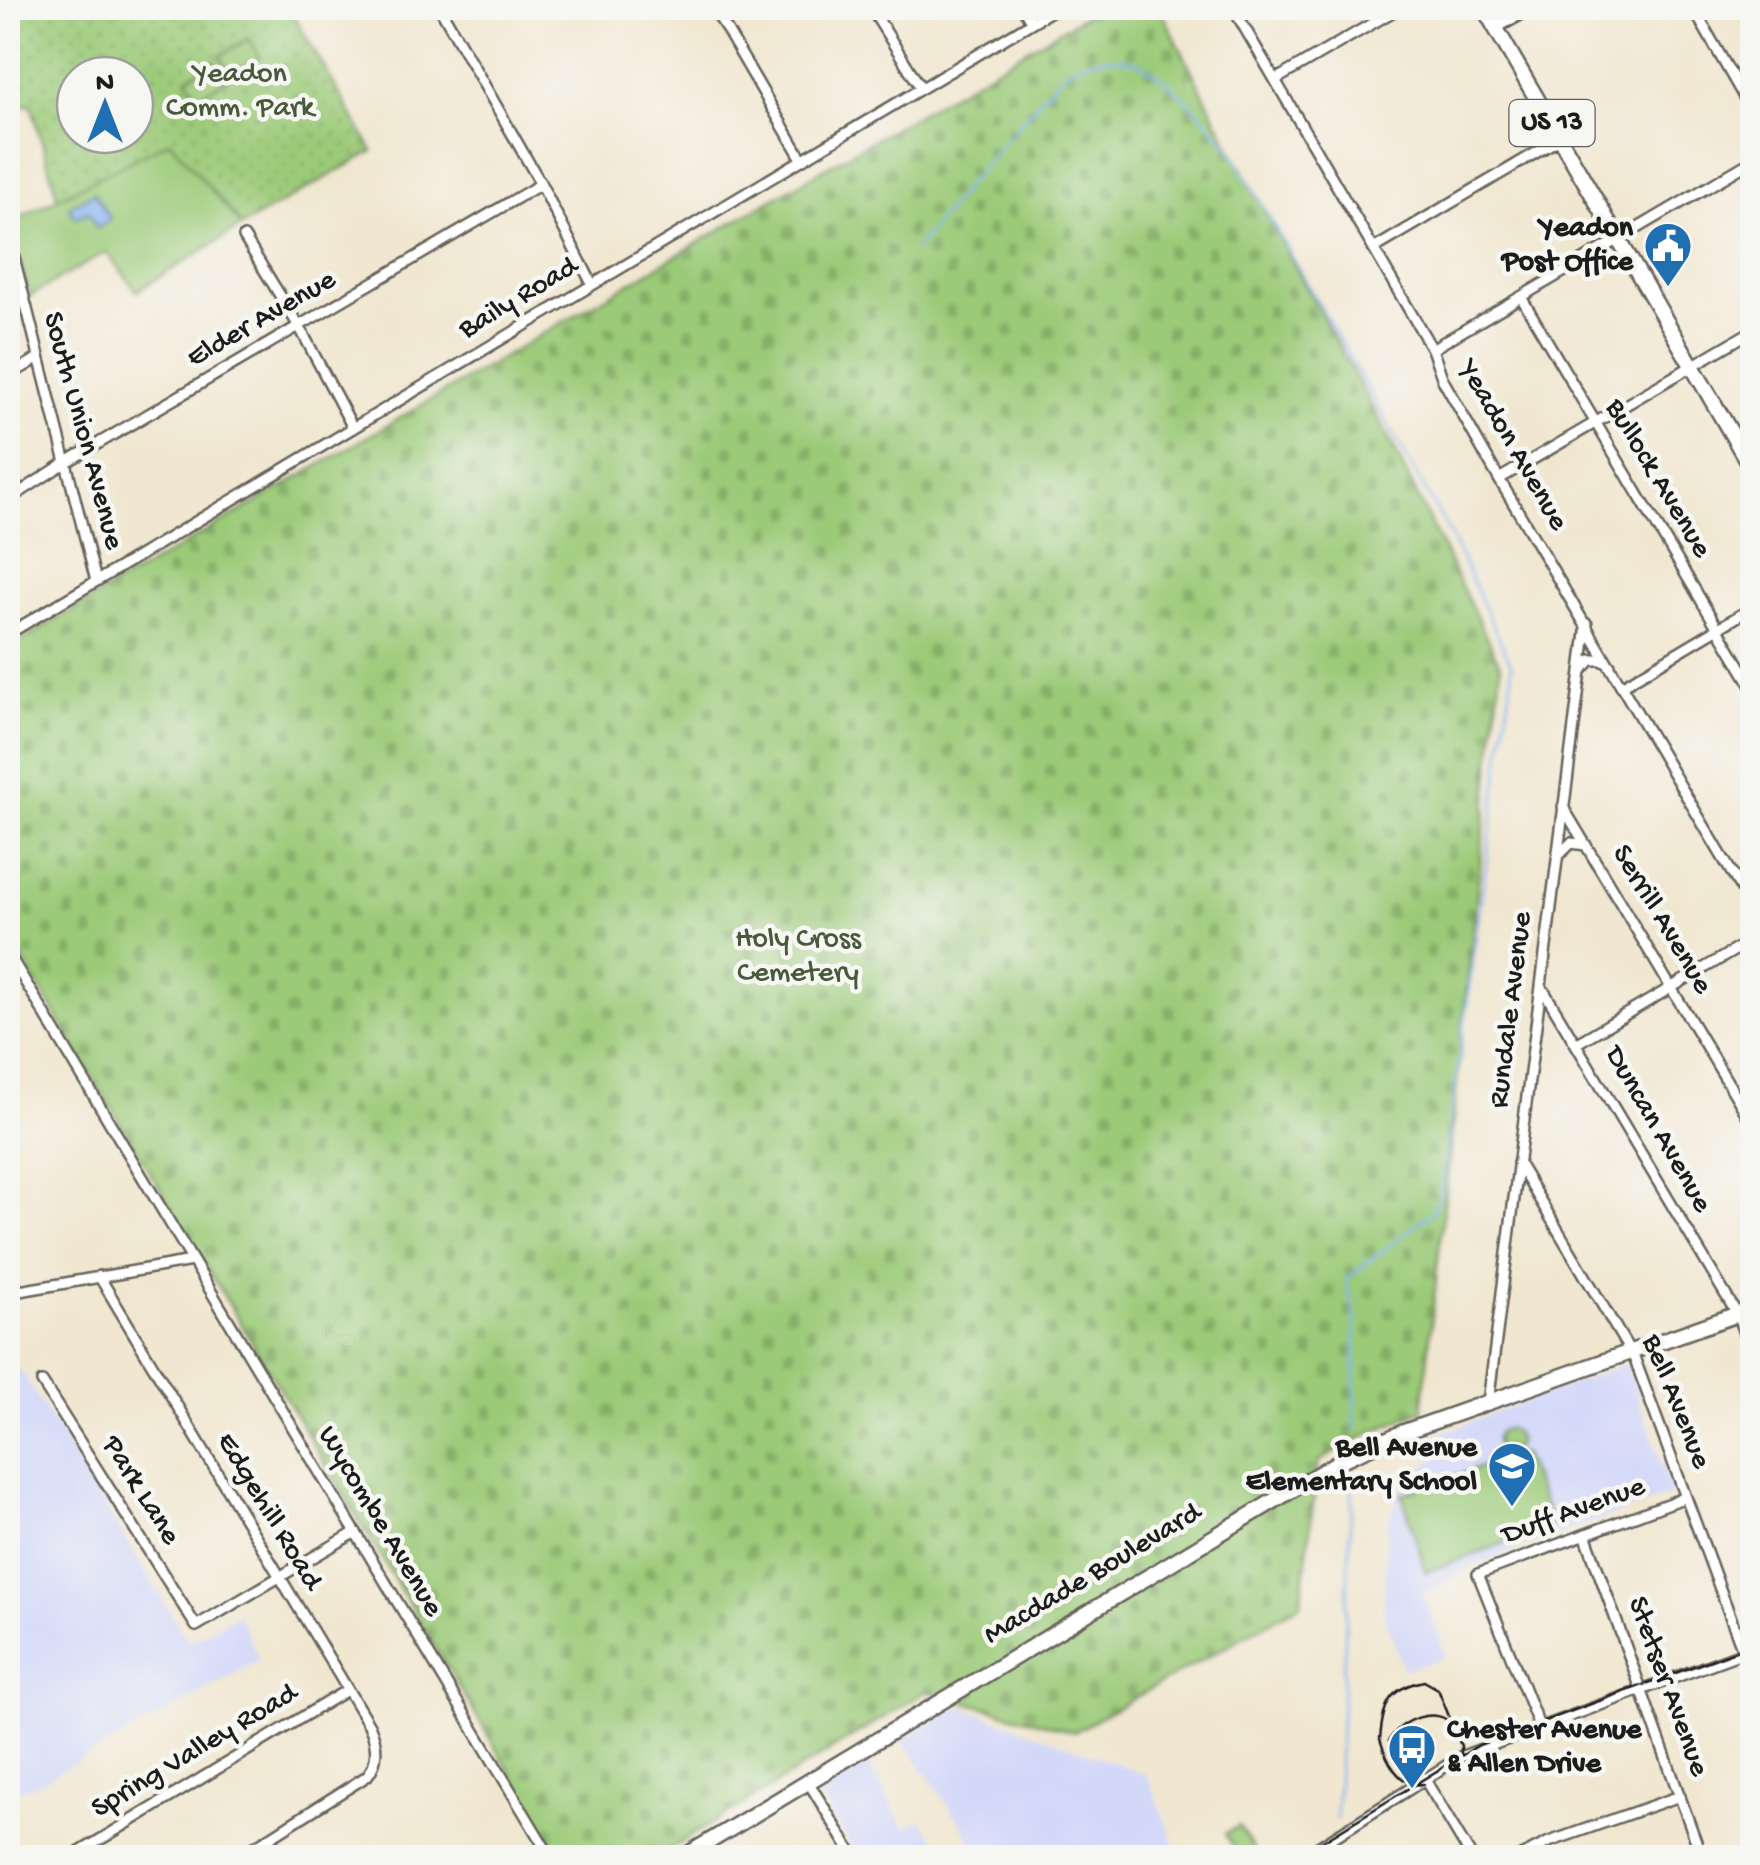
<svg xmlns="http://www.w3.org/2000/svg" width="1760" height="1865" font-family="'Gochi Hand',sans-serif">
<style>
.built{fill:#d3d8f9}
.cemetery{fill:url(#cemetery-stones);stroke:#5c734a;stroke-width:2.5}
.park{fill:url(#park-dots);stroke:#5c734a;stroke-width:2.5;fill-rule:evenodd}
.pitch{fill:#9bca78;stroke:#5c734a;stroke-width:2.5}
.water{fill:url(#water-ripples);stroke:#526886;stroke-width:2.5}
.lines{fill:none;stroke-linecap:round;stroke-linejoin:round}
.stream{stroke:#87b5f1;stroke-width:2.5}
.street-casing{stroke:#67635b;stroke-width:14}
.secondary-casing{stroke:#67635b;stroke-width:18}
.primary-casing{stroke:#67635b;stroke-width:19}
.street{stroke:#fff;stroke-width:9}
.secondary{stroke:#fff;stroke-width:12}
.primary{stroke:#fff;stroke-width:14}
.tram{stroke:#1c1c1c;stroke-width:2.5}
.labels{text-anchor:middle;dominant-baseline:central;stroke-width:9;stroke-linejoin:round;paint-order:stroke}
.shield{fill:#f6f6f2;stroke:#5d5d5c;stroke-width:2.5}
.shield-label{font-size:28px;font-weight:bold;fill:#1c1c1c}
.park-label{font-size:30px;fill:#48593c;stroke:#f6f6f2}
.poi-label{font-size:30px;font-weight:bold;fill:#1c1c1c;stroke:#f6f6f2;text-anchor:end}
.street-label{font-size:30px;fill:#1c1c1c;stroke:#f6f6f2}
</style>
<defs>
<pattern id="cemetery-stones" width="16" height="16" patternUnits="userSpaceOnUse" patternTransform="scale(2.5)"><rect width="16" height="16" fill="#9bca78"/><path d="M2 7V4a2 2 0 0 1 4 0v3zM10 15v-3a2 2 0 0 1 4 0v3z" fill="#85ad67"/></pattern>
<pattern id="park-dots" width="8" height="8" patternUnits="userSpaceOnUse" patternTransform="scale(2.5)"><rect width="8" height="8" fill="#9bca78"/><path d="M2 2h.1M6 6h.1" fill="none" stroke="#85ad67" stroke-width="1.8" stroke-linecap="round"/></pattern>
<pattern id="water-ripples" width="26" height="14" patternUnits="userSpaceOnUse" patternTransform="scale(2.5)"><rect width="26" height="14" fill="#87b5f1"/><path d="M2 4q2-2 4 0t4 0M15 11q2-2 4 0t4 0" fill="none" stroke="#749bce"/></pattern>
</defs>
<rect width="100%" height="100%" fill="#f6f6f2"/>
<filter id="ink" filterUnits="userSpaceOnUse"><feTurbulence type="fractalNoise" baseFrequency=".01" numOctaves="2"/><feDisplacementMap in="SourceGraphic" scale="20" xChannelSelector="R" yChannelSelector="G"/><feConvolveMatrix kernelMatrix="1 2 1 2 8 2 1 2 1" color-interpolation-filters="sRGB"/></filter>
<filter id="wash" filterUnits="userSpaceOnUse"><feTurbulence type="fractalNoise" baseFrequency=".0048" numOctaves="4" result="noise"/><feDisplacementMap in="SourceGraphic" scale="40" xChannelSelector="R" yChannelSelector="G"/><feGaussianBlur stdDeviation="2.25" result="paint"/><feColorMatrix in="noise" values="0 0 0 0 0 0 0 0 0 0 0 0 0 0 0 0 0 1.4 0 .05"/><feComposite in="paint" operator="in"/></filter>
<g filter="url(#wash)">
<rect width="100%" height="100%" fill="#f1e7d0"/>
<path class="built" d="M1626 1364 1673 1494 1473 1565 1424 1593 1446 1657 1404 1670 1384 1615 1387 1524 1403 1484 1439 1454 1437 1435Z
M20 1369 189 1642 238 1614 259 1660 32 1787 8 1792V1371Z
M960 1706 1147 1775 1180 1857H984L902 1739Z
M862 1753 905 1828 922 1820 946 1857H859L810 1783Z"/>
<path class="cemetery" d="M1098 8H1160L1234 154 1388 437 1501 667 1422 1411 1374 1431 1318 1462 1301 1604 1074 1732 927 1691 657 1857H561L8 936V648Z"/>
<path class="park" d="M8 8H289L373 151 242 226 170 142 58 199 31 104 8 110ZM75 75H135V135H75Z
M1496 1440a11 11 0 1 1 22 0a11 11 0 1 1-22 0Z"/>
<path class="pitch" d="M249 38 260 57 231 74 220 56Z
M215 61 227 79 198 96 187 78Z
M170 141 242 226 137 291 106 252 30 296 9 223Z
M1522 1453 1553 1525 1426 1572 1402 1494Z
M1239 1826 1257 1855 1240 1857 1225 1834Z"/>
<path class="water" d="M94 192 111 220 97 228 88 212 76 218 69 207Z"/>
<g class="lines">
<path class="stream" d="M914 251C951 204 988 159 1027 114 1042 98 1057 76 1076 65 1090 58 1114 57 1129 60 1159 66 1208 121 1228 145L1448 530 1511 664 1512 677 1440 1196 1431 1213 1346 1279 1355 1319V1429
M1336 1819 1353 1475
M1333 1858 1334 1851"/>
</g>
</g>
<g filter="url(#ink)">
<g class="lines">
<g class="street-casing">
<path id="street" d="M440 8 541 184 592 284
M714 8 802 159
M871 8 921 88
M1023 8 1031 21
M1233 8 1432 349 1443 380 1499 479 1752 907
M1693 8 1752 111
M1275 80 1399 8
M8 234 96 581
M244 237 300 328 353 428
M1375 248 1561 138
M1521 297 1752 686
M1432 349 1752 161
M8 376 37 359
M1499 479 1752 331
M8 500 65 463 541 184
M8 634 1056 8
M1582 670 1591 660H1602L1610 665
M1623 685 1752 608
M1563 807 1752 1123
M1558 856 1571 843 1586 845
M8 953 551 1858
M1541 986 1737 1314 1752 1355
M1577 1043 1752 940
M1518 1163 1635 1360 1752 1675
M99 1276 369 1725C377 1742 380 1760 367 1776L237 1858
M8 1293 192 1261
M42 1382 196 1626 356 1532
M1488 1403 1587 624
M1585 1534 1702 1858
M1539 1726 1478 1574 1686 1497
M1424 1778 1472 1858
M807 1780 855 1858
M70 1858 347 1690
M1301 1858 1460 1757 1752 1649
M1517 1858 1549 1842 1680 1796"/>
</g>
<g class="secondary-casing">
<path id="secondary" d="M1495 27 1529 8"/>
</g>
<g class="primary-casing">
<path id="primary" d="M1484 8 1752 469
M682 1858 1345 1458 1404 1432 1752 1309"/>
</g>
<use href="#street" class="street"/>
<use href="#secondary" class="secondary"/>
<use href="#primary" class="primary"/>
<path class="tram" d="M1389 1741C1399 1720 1438 1704 1453 1726
M1423 1784C1399 1788 1386 1759 1380 1739 1383 1705 1388 1688 1424 1681L1438 1689 1461 1746V1755L1454 1764
M1295 1858 1479 1745 1752 1645"/>
</g>
</g>
<defs>
<g id="civic-pin" transform="scale(2.5)"><path d="M0 17L-7.5 6A9.5 9.5 0 1 1 7.5 6Z" fill="#1f6fb2" stroke="#f6f6f2"/><path d="M-.6-6.5H3V-4.5H.6V-3L4-1V1h2V6H-6V1h2V-1L-.6-3ZM-1.2 2.5V6h2.4V2.5Z" fill="#fff"/></g>
<g id="school-pin" transform="scale(2.5)"><path d="M0 17L-7.5 6A9.5 9.5 0 1 1 7.5 6Z" fill="#1f6fb2" stroke="#f6f6f2"/><path d="M0-5L7-2L0 1L-7-2ZM-4 1L0 2.5L4 1V4Q0 6-4 4Z" fill="#fff"/></g>
<g id="bus-pin" transform="scale(2.5)"><path d="M0 17L-7.5 6A9.5 9.5 0 1 1 7.5 6Z" fill="#1f6fb2" stroke="#f6f6f2"/><path d="M-5-6H5V4H4V6H2V4H-2V6H-4V4H-5ZM-3.5-4V0h7V-4ZM-3.5 1.2v1.5H-2V1.2ZM2 1.2v1.5H3.5V1.2Z" fill="#fff"/></g>
</defs>
<g fill-rule="evenodd">
<use href="#civic-pin" x="1668" y="246"/>
<use href="#school-pin" x="1512" y="1466"/>
<use href="#bus-pin" x="1412" y="1748"/>
</g>
<g class="labels">
<rect class="shield" x="1509.5" y="100" width="85" height="46" rx="8"/>
<g class="shield-label">
<text x="1552" y="123">US 13</text>
</g>
<g class="park-label">
<text x="240" y="75">Yeadon<tspan x="240" dy="34">Comm. Park</tspan></text>
<text x="798" y="940">Holy Cross<tspan x="798" dy="34">Cemetery</tspan></text>
</g>
<g class="poi-label">
<text x="1633" y="229">Yeadon<tspan x="1633" dy="34">Post Office</tspan></text>
<text x="1477" y="1449">Bell Avenue<tspan x="1477" dy="34">Elementary School</tspan></text>
<text x="1447" y="1731" text-anchor="start">Chester Avenue<tspan x="1447" dy="34">&amp; Allen Drive</tspan></text>
</g>
<g class="street-label">
<text transform="translate(519 299) rotate(-31)">Baily Road</text>
<text transform="translate(262 320) rotate(-30)">Elder Avenue</text>
<text transform="translate(82 431) rotate(75)">South Union Avenue</text>
<text transform="translate(1512 446) rotate(60)">Yeadon Avenue</text>
<text transform="translate(1657 479) rotate(59)">Bullock Avenue</text>
<text transform="translate(1661 920) rotate(59)">Serrill Avenue</text>
<text transform="translate(1512 1010) rotate(-83)">Rundale Avenue</text>
<text transform="translate(1657 1130) rotate(60)">Duncan Avenue</text>
<text transform="translate(1675 1402) rotate(68)">Bell Avenue</text>
<text transform="translate(140 1491) rotate(58)">Park Lane</text>
<text transform="translate(268 1512) rotate(59)">Edgehill Road</text>
<text transform="translate(1574 1512) rotate(-20)">Duff Avenue</text>
<text transform="translate(379 1522) rotate(59)">Wycombe Avenue</text>
<text transform="translate(1093 1575) rotate(-31)">Macdade Boulevard</text>
<text transform="translate(1667 1687) rotate(70)">Stetser Avenue</text>
<text transform="translate(195 1752) rotate(-31)">Spring Valley Road</text>
</g>
</g>
<rect width="1760" height="1865" fill="none" stroke="#f6f6f2" stroke-width="40"/>
<g transform="translate(105 105)"><circle r="48" fill="#f6f6f2" stroke="#9f9f9c" stroke-width="2.5"/>
<path d="M0-8L18 38L0 25L-18 38Z" fill="#1f6fb2"/>
<text y="-15" font-size="28" font-weight="bold" text-anchor="middle" fill="#1c1c1c">N</text>
</g>
</svg>
